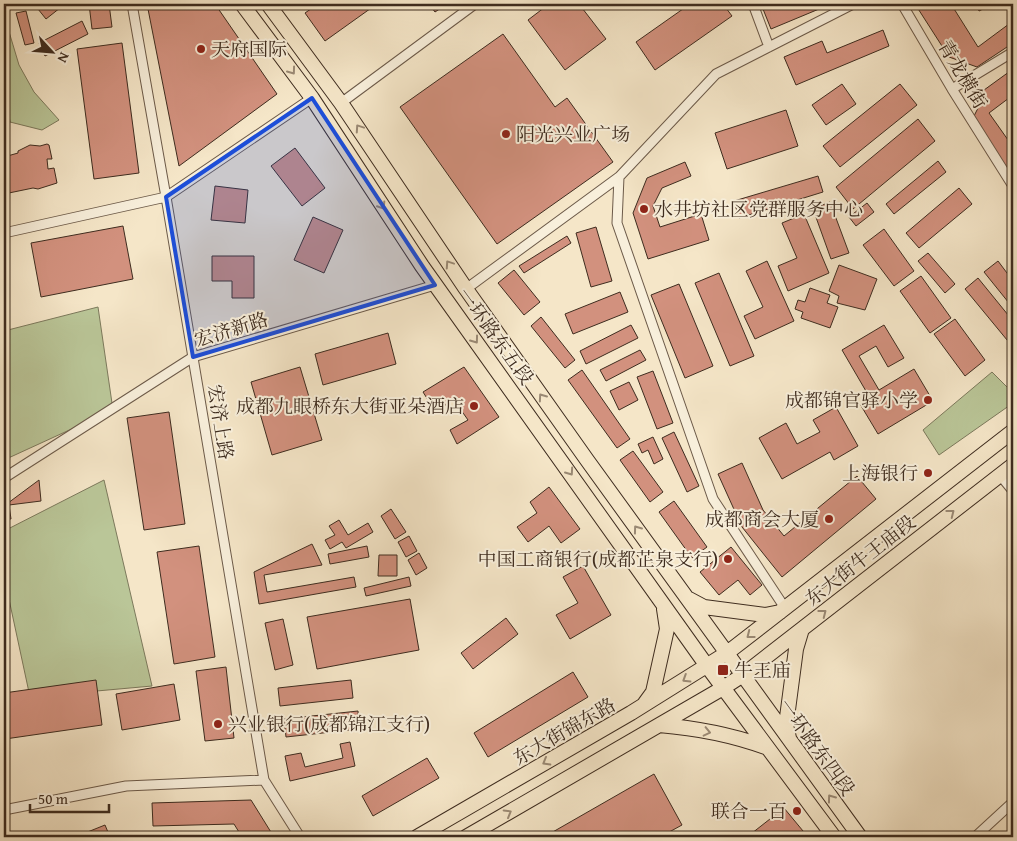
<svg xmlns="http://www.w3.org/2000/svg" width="1017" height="841" font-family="'Gentium Book Plus','Noto Serif SC',serif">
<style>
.green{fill:#bac698;stroke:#7c795c}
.building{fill:#d2917e;stroke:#3e2c1f}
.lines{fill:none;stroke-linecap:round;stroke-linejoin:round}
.minor-casing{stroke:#6c5a49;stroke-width:11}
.primary-casing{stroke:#3e2c1f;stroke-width:16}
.minor{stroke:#f8efdb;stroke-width:9}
.primary{stroke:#f5e6c8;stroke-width:14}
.oneway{stroke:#9a8974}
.marked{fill:#1d4ed8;fill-opacity:0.2;stroke:#1d4ed8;stroke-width:4;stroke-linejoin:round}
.poi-dot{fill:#8f2418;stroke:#f8efdb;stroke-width:2}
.labels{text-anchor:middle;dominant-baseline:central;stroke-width:4;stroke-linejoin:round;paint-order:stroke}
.poi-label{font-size:19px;fill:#3e2c1f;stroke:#f8efdb;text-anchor:end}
.street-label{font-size:19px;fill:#3e2c1f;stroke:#f8efdb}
</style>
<rect width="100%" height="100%" fill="#f5e6c8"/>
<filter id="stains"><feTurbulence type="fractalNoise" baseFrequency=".004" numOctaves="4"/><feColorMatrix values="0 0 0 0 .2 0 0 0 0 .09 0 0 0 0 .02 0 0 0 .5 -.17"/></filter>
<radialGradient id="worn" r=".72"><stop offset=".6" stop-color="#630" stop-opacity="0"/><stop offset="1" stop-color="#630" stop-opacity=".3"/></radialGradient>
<path class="green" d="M4 15 19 65 34 92 59 120 42 130 10 122 4 84Z
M98 307 113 410 4 460V331Z
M992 372 1013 393V403L939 455 923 430Z
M104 480 152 686 30 697 4 576V531Z"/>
<path class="building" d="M34 4H65L46 19Z
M89 4H109L112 27 92 29Z
M147 4H215L277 94 179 166Z
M318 4H373L374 6 325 41 305 13Z
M429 4H447L435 12Z
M549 4H579L606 39 565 70 528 20Z
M690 4H723L732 16 655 70 636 42Z
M761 4H831L771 29Z
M915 4H951L978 47 1013 21V43L977 67 949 57Z
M976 4H993L979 11Z
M26 11 34 43 25 45 16 13Z
M82 21 88 34 45 56 39 43Z
M883 30 889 46 796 85 784 57 822 41 827 53Z
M503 34 555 107 567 98 613 162 497 244 400 107Z
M122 43 139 173 94 179 77 49Z
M1013 69V95L989 113 1013 147V171L1010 173 972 120 979 106 973 98Z
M842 84 856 104 826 125 812 105Z
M900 84 917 105 840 167 823 146Z
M786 110 798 146 727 169 715 133Z
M918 119 935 141 853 209 836 187Z
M47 144 49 145 52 159H47L48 169 54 168 57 183 38 189 33 188 4 194V157L18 153V151L30 145 40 146Z
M295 148 325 188 302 206 271 166Z
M938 161 946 172 894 214 886 204Z
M685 162 691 176 662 188 653 206 660 227 701 214 709 240 648 259 633 213 647 178Z
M818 176 823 192 739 218 734 201Z
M215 186 248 190 245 223 211 220Z
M959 188 972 204 919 248 906 233Z
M830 202 849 253 831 259 813 209Z
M867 203 874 212 856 226 849 217Z
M804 214 829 273 788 291 778 266 797 258 782 223Z
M313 217 343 230 324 273 294 260Z
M123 226 133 279 41 297 31 243Z
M596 227 612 281 591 287 576 233Z
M884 229 914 271 894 286 863 245Z
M567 236 571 243 524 273 519 266Z
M928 253 955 284 945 293 918 261Z
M212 256H254V298H232V281H212Z
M767 261 794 321 755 339 744 316 763 307 746 271Z
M998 261 1013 281V308L984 272Z
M839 265 877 279 865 310 837 303 839 296 829 291Z
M514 270 540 302 524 315 498 283Z
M719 273 754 356 730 366 695 283Z
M921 276 951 318 930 333 900 291Z
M978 278 1013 321V345L1012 346 965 289Z
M679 284 713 366 685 378 651 295Z
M810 288 830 295 827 303 838 307 830 328 801 318 803 312 795 309 798 300 805 302Z
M620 292 628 312 573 334 565 314Z
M541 317 575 360 565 368 531 326Z
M955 319 985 360 965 376 934 334Z
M631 325 638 338 586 364 580 351Z
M884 325 904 358 888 367 876 346 859 356 879 390 914 369 933 401 878 434 860 404 870 398 842 350Z
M388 333 396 364 323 385 315 354Z
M640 350 646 360 606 381 600 370Z
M300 367 322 440 272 455 251 382Z
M464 367 499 417 457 444 450 430 468 420 454 400 435 411 423 392Z
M582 370 630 439 617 448 568 380Z
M653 371 673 423 657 429 637 377Z
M629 382 638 400 619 410 610 391Z
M836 407 858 446 834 460 830 452 782 479 759 438 786 423 797 444 820 432 813 420Z
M169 412 185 524 144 530 127 418Z
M674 432 699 486 687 492 662 438Z
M653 437 663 459 654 464 648 450 642 453 638 444Z
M633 451 663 492 650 502 620 460Z
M742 463 763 510 784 536 857 476 876 499 782 577 742 527 718 474Z
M39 480 41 501 9 505 11 519H4V506Z
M549 487 580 529 561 543 549 526 528 542 517 527 537 513 530 502Z
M674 501 707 547 692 558 659 512Z
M391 509 406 532 395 539 381 516Z
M339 520 348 535 368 523 373 532 346 548 342 542 330 549 325 540 335 535 329 526Z
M409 536 417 551 406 557 398 542Z
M312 544 322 565 264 575 267 592 354 577 356 587 259 604 254 572Z
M199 546 215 657 174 664 157 552Z
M367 546 369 557 330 564 328 554Z
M731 547 762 585 750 595 738 580 719 595 700 572Z
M419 553 427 568 416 575 408 560Z
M379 555H397V576H378Z
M583 566 611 615 570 639 556 615 578 603 563 577Z
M409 577 411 586 366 596 364 588Z
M410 599 419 650 317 669 307 617Z
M506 618 518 634 473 669 461 653Z
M283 619 293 665 275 670 265 623Z
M226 667 234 738 205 741 196 671Z
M573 672 588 697 488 757 474 733Z
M96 680 102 725 5 739 4 693Z
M351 680 353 698 280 706 278 688Z
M174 684 180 720 122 730 116 694Z
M358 711 359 729 286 737 284 719Z
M350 742 355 766 290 781 285 756 301 753 305 767 343 758 340 744Z
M427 758 439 778 373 816 362 796Z
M654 774 682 825 660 837H544Z
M251 800 274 837H242L234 824 153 826 152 803Z
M784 808 808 837H747Z
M105 825 110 837H75Z"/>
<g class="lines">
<g class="minor-casing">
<path id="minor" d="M132 4 166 197 264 780 300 837
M753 4 769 47
M902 4 952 89 1013 186
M952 89 1013 52
M341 103 475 4
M619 177 617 223 713 499 785 608
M4 233 166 197 312 98
M466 289 619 177 716 74 853 4
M1000 475 1013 491
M4 478 193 357 435 285
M4 810 126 786 264 780
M975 837 1013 802"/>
</g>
<g class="primary-casing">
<path id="primary" d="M242 4 312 98 422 266 707 666 834 837
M268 4 341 103 466 289 587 460 860 837
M689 599 704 607 765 615 780 612
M645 703 653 692 667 629 664 609
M659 725C696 728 733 735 768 748
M789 738 786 725 796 649 802 629
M417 837 631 713 727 653 1013 431
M466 837 723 688 743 675 1013 465"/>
</g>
<use href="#minor" class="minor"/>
<use href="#primary" class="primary"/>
</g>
<defs><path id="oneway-chevron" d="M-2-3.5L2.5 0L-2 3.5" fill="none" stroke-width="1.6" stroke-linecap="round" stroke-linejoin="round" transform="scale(1.25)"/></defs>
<g class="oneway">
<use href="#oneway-chevron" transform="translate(292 71) rotate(54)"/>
<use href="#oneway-chevron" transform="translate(359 128) rotate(-124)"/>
<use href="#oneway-chevron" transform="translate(382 206) rotate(57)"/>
<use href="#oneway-chevron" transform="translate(449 264) rotate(-124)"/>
<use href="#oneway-chevron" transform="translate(475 340) rotate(54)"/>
<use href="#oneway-chevron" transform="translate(542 397) rotate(-125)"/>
<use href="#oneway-chevron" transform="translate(570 472) rotate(55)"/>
<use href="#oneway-chevron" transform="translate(951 513) rotate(-38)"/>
<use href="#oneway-chevron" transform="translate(637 529) rotate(-126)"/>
<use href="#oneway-chevron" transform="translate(823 613) rotate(-38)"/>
<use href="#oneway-chevron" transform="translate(750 635) rotate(142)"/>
<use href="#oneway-chevron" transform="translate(686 679) rotate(148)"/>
<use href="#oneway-chevron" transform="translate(707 732) rotate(13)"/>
<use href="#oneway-chevron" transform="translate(546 762) rotate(150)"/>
<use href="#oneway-chevron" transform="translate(831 798) rotate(-126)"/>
<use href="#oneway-chevron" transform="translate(508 813) rotate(-30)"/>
</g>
<path class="marked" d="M312 98 435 285 193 357 166 197Z"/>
<g class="poi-dot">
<circle cx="201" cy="49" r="5"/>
<circle cx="506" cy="134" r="5"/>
<circle cx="644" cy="209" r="5"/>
<circle cx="928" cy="400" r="5"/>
<circle cx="474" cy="406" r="5"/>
<circle cx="928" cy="473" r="5"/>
<circle cx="829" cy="519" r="5"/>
<circle cx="728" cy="559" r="5"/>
<rect x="717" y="664" width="12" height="12" rx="2.5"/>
<circle cx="218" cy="724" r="5"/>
<circle cx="797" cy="811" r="5"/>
</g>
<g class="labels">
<g class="poi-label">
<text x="211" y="49" text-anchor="start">天府国际</text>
<text x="516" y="134" text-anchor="start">阳光兴业广场</text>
<text x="654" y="209" text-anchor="start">水井坊社区党群服务中心</text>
<text x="918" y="400">成都锦官驿小学</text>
<text x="464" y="406">成都九眼桥东大街亚朵酒店</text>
<text x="918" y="473">上海银行</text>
<text x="819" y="519">成都商会大厦</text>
<text x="718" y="559">中国工商银行(成都芷泉支行)</text>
<text x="734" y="670" text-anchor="start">牛王庙</text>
<text x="228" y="724" text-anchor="start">兴业银行(成都锦江支行)</text>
<text x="787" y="811">联合一百</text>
</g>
<g class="street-label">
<text transform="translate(963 74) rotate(59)">青龙横街</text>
<text transform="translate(231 329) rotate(-17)">宏济新路</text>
<text transform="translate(496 336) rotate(54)">一环路东五段</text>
<text transform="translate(221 422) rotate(81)">宏济上路</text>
<text transform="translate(860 560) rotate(-38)">东大街牛王庙段</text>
<text transform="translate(564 731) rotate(-30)">东大街锦东路</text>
<text transform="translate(817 747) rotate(54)">一环路东四段</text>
</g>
</g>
<rect width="1017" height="841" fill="none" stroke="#f5e6c8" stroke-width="20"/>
<rect x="5" y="5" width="1007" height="831" fill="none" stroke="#3e2c1f" stroke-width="2.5"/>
<rect x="10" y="10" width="997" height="821" fill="none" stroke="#3e2c1f"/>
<g transform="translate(52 52) rotate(116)" stroke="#f8efdb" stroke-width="4" paint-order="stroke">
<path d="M0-4L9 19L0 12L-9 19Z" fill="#3e2c1f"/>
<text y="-8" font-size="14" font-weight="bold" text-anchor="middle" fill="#3e2c1f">N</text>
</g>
<path d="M30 804v8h79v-8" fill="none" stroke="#3e2c1f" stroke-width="2.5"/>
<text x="38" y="804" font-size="15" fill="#3e2c1f" stroke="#f8efdb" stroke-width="4" paint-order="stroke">50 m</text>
<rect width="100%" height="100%" filter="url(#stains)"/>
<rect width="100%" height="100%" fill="url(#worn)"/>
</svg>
